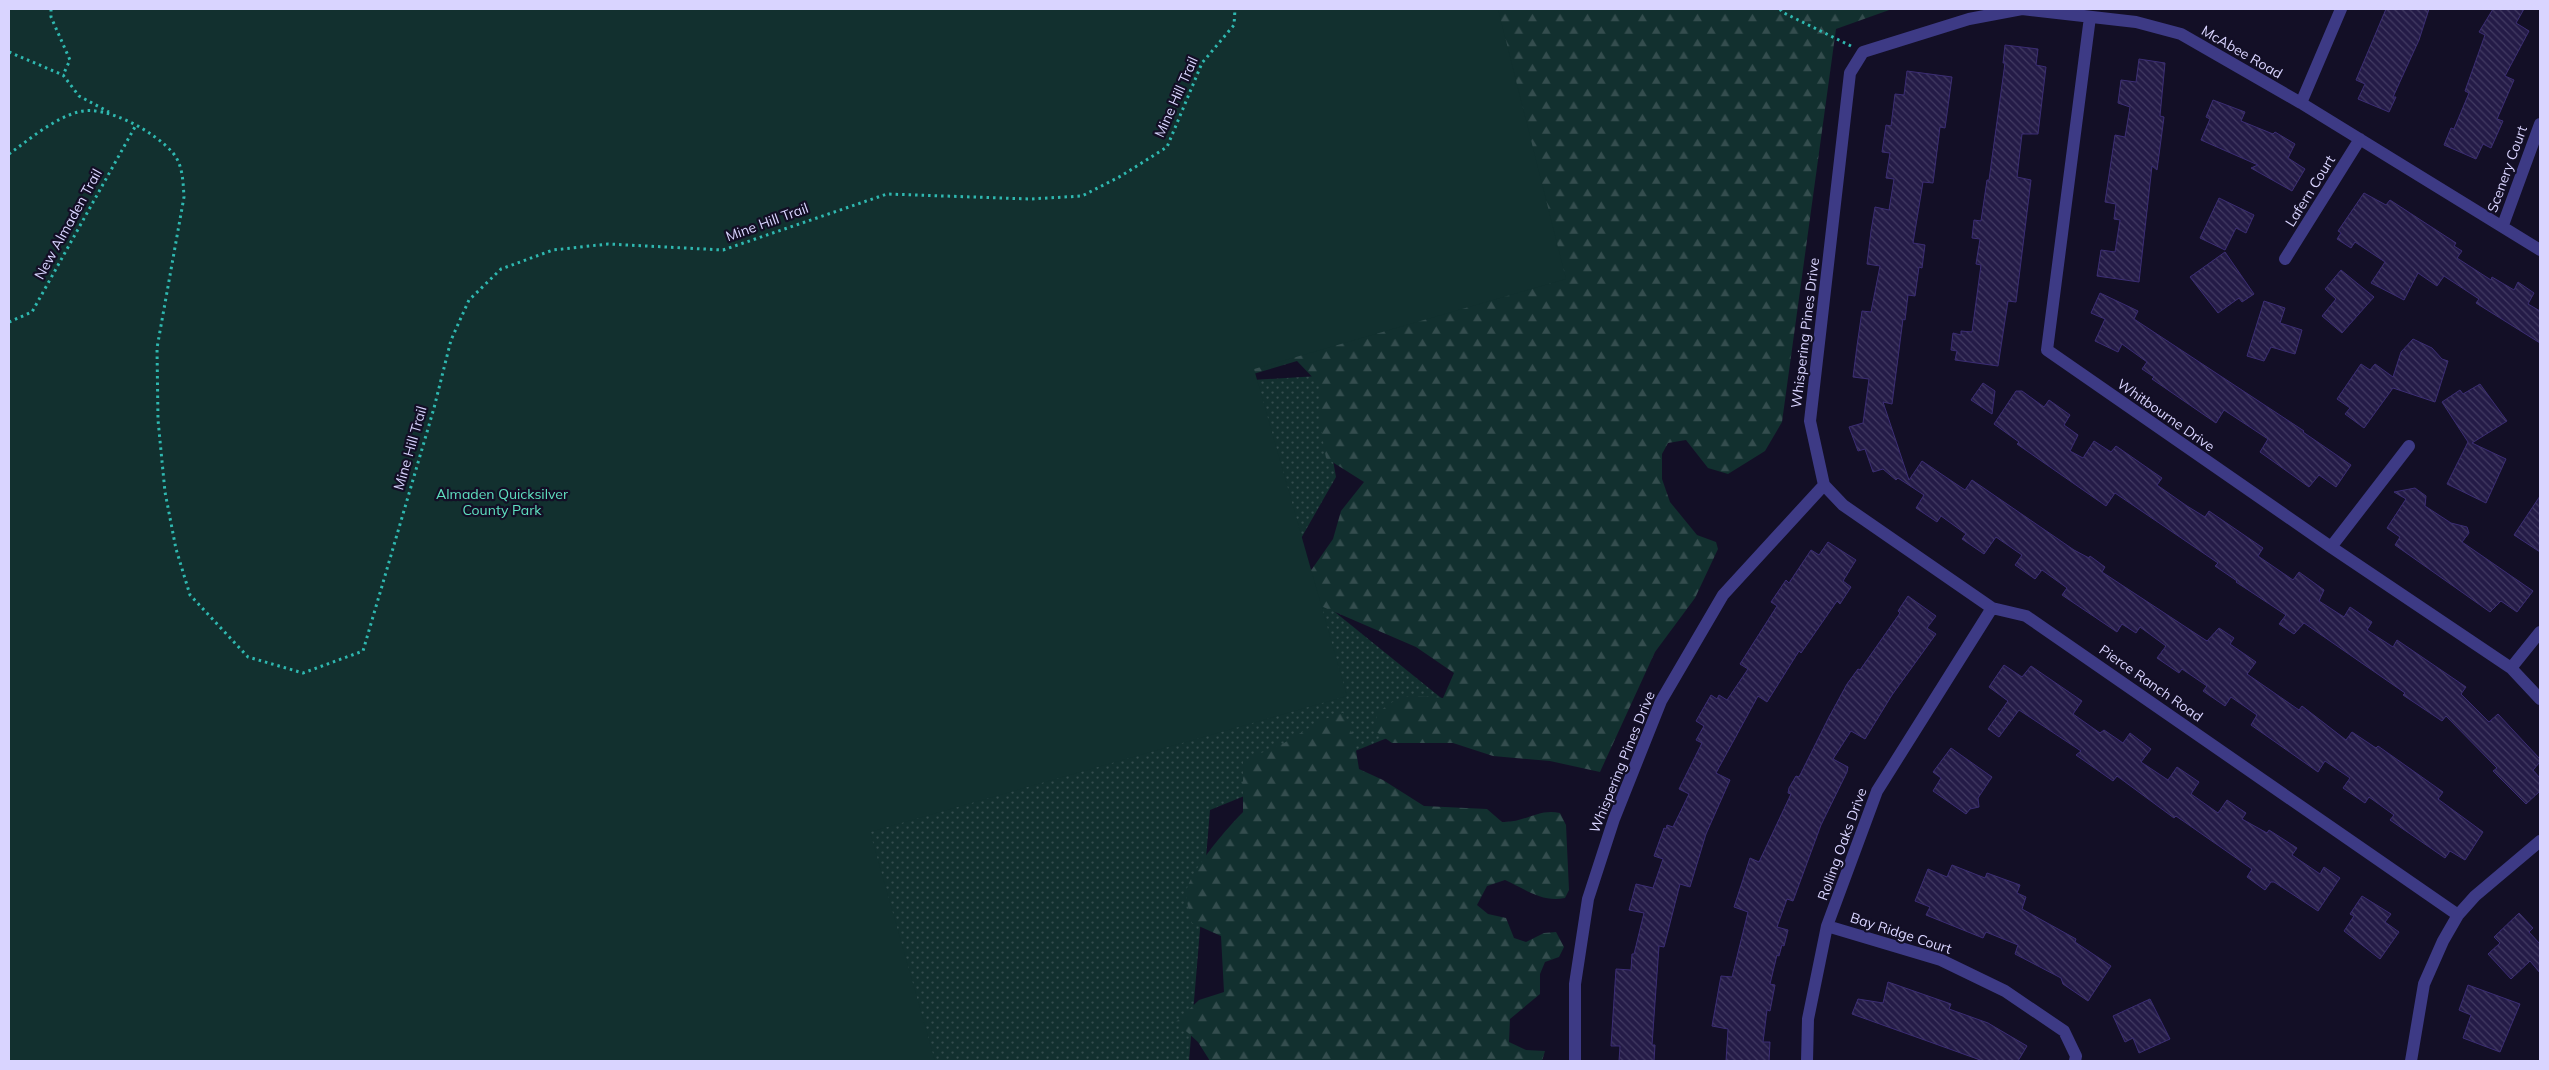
<svg xmlns="http://www.w3.org/2000/svg" width="2549" height="1070" font-family="Mulish,sans-serif">
<style>
.grass{fill:url(#grass-dots)}
.forest{fill:url(#forest-firs)}
.green{fill:#12302f}
.building{fill:url(#building-back-hatch);stroke:#3b2d73}
.lines{fill:none;stroke-linecap:round;stroke-linejoin:round}
.path{stroke:#2fb8b0;stroke-width:3;stroke-dasharray:2.5 4;stroke-linecap:butt}
.street{stroke:#3d3a85;stroke-width:12}
.labels{text-anchor:middle;dominant-baseline:central;stroke-width:4.5;stroke-linejoin:round;paint-order:stroke}
.street-label{font-size:14px;fill:#d9d4ff;stroke:#130f26}
.park-label{font-size:14px;fill:#5fe0c0;stroke:#130f26}
</style>
<defs>
<pattern id="grass-dots" width="8" height="8" patternUnits="userSpaceOnUse" patternTransform="scale(1.25)"><rect width="8" height="8" fill="#12302f"/><path d="M2 2h.1M6 6h.1" fill="none" stroke="#344d4e" stroke-width="1.8" stroke-linecap="round"/></pattern>
<pattern id="forest-firs" width="22" height="20" patternUnits="userSpaceOnUse" patternTransform="scale(1.25)"><rect width="22" height="20" fill="#12302f"/><path d="M5 1l3.5 6h-7zM16 11l3.5 6h-7z" fill="#344d4e"/></pattern>
<pattern id="building-back-hatch" width="6" height="6" patternUnits="userSpaceOnUse" patternTransform="scale(1.25)"><rect width="6" height="6" fill="#241b47"/><path d="M-1 5l2 2M0 0l6 6M5-1l2 2" fill="none" stroke="#433b63"/></pattern>
</defs>
<rect width="100%" height="100%" fill="#130f26"/>
<path class="grass" d="M1318 376 1336 477 1283 570 1456 710 1210 810 1189 1061H839L692 481 1188 384Z"/>
<path class="forest" d="M223 9H1892L1836 29 1782 422 1765 451 1728 474 1708 468 1686 440 1668 443 1662 454V479L1670 502 1697 535 1716 542 1718 549 1695 598 1655 652 1600 772 1550 761 1493 756 1453 743H1392L1375 731 1377 714C1403 691 1411 696 1443 698L1454 673 1416 647 1307 600 1298 584 1312 569 1333 539 1341 511 1364 482 1326 458 1320 424 1319 384 1297 361 1243 377Z
M1343 713 1354 738 1359 769 1383 780 1424 806 1487 809 1502 822C1525 823 1538 808 1560 813L1566 825 1569 890 1565 898C1543 903 1525 889 1505 880L1487 886 1477 905 1488 914 1506 918 1514 938 1526 942 1544 933 1556 932 1564 947 1559 957 1545 962 1540 974V994L1510 1019 1509 1042 1526 1050 1545 1051 1542 1061H1210L1198 1042 1176 1022 1199 1000 1224 992 1221 936 1192 923C1190 914 1187 904 1186 896 1185 876 1229 826 1243 812V761L1284 743 1322 720Z"/>
<path class="green" d="M9 9H1498L1566 279 1254 369 1347 696 870 832 935 1061H9Z"/>
<path class="building" d="M2386 9H2429L2419 40 2393 97H2396L2389 112 2358 99 2365 84 2356 80Z
M2493 9H2524L2516 23 2529 31 2505 76 2514 80 2497 119 2503 121 2491 148 2483 144 2476 159 2444 145 2451 128 2454 129 2469 93 2465 91 2485 35 2479 32Z
M2005 45 2038 49 2036 65 2046 67 2038 134H2022L2017 177 2031 180 2016 302 2008 301 1998 366 1955 360 1957 351 1951 350 1953 333 1961 335V331L1972 332 1981 265 1976 264 1980 239 1972 238 1974 220 1981 221 1987 180H1989L2005 63H2003Z
M2139 59 2165 63 2160 116 2164 117 2157 170 2152 166 2139 282 2097 276 2101 250 2115 252 2120 220 2114 219 2116 204 2105 202 2115 135 2125 137 2130 107 2118 103 2121 80 2136 82Z
M1907 71 1952 77 1945 128 1940 127 1933 183 1923 182 1913 243 1925 245 1922 268 1919 267 1915 296 1908 295 1905 320 1903 319 1892 404 1883 402 1909 480 1922 461 1965 490 1972 480 2074 550 2089 558 2090 556 2105 567 2102 572 2207 641 2219 628 2234 638 2230 644 2256 662 2247 674 2299 710 2302 706 2346 740 2352 732 2376 748 2378 746 2443 792 2438 799 2483 832 2465 860 2450 851 2445 858 2390 820 2394 815 2369 797 2365 803 2343 788 2350 778 2325 761 2318 772 2251 725 2257 715 2231 697 2225 706 2203 691 2207 686 2182 669 2179 673 2157 658 2166 646 2140 627 2136 633 2122 624 2117 632 2062 595 2067 588 2042 570 2035 579 2015 565 2022 555 1996 537 1984 554 1962 539 1966 534 1941 516 1937 522 1916 508 1924 495 1898 478 1896 480 1883 469 1873 472 1865 449 1858 451 1849 427 1863 423 1869 379 1853 377 1857 346 1862 311 1871 312 1880 266 1867 264 1871 231 1875 207 1889 210 1894 179 1886 178 1890 153 1882 152 1886 125 1891 126 1895 94 1904 95Z
M2213 100 2245 112 2241 121 2273 134 2275 132 2295 144 2288 158 2305 169 2292 191 2251 168 2258 165 2201 140 2210 119 2206 117Z
M2364 193 2386 205 2390 200 2456 243 2454 246 2462 251 2457 258 2491 280 2492 277 2514 290 2518 282 2534 293 2528 304 2540 311V343L2476 303 2479 299 2444 276 2437 286 2418 273 2404 300 2371 283 2385 262 2355 242 2351 248 2337 239 2341 233 2338 231Z
M2219 198 2254 215 2246 233 2236 228 2225 250 2200 238Z
M2225 252 2254 294 2242 302 2239 298 2218 313 2190 277Z
M2341 270 2374 297 2342 333 2322 316 2336 299 2325 289Z
M2100 293 2138 311 2134 319 2304 431 2303 432 2351 465 2336 487 2319 475 2309 487 2260 452 2268 439 2224 410 2216 423 2152 379 2154 377 2142 369 2147 362 2122 344 2118 352 2095 341 2105 319 2091 313Z
M2264 301 2285 308 2280 323 2302 330 2295 354 2271 347 2264 361 2247 356Z
M2413 339 2432 348 2442 359 2448 361 2435 402 2393 388 2364 428 2345 414 2350 408 2337 399 2361 364 2370 370 2375 364 2393 377 2401 352Z
M1983 383 1995 391 1992 414 1971 400Z
M2480 384 2507 421 2472 443 2506 459 2486 503 2447 484 2468 442 2442 402 2460 390 2463 394Z
M2016 391H2022L2044 407 2049 400 2070 415 2064 425 2078 435 2070 451 2083 458 2094 441 2111 452 2116 446 2162 478 2157 485 2187 506 2205 517 2209 511 2263 548 2258 556 2293 580 2299 572 2324 590 2319 601 2344 617 2350 607 2372 622 2367 630 2393 647 2397 640 2466 687 2461 694 2489 722 2498 714 2540 759V762L2533 770 2540 778V791L2526 804 2493 771 2497 768 2446 716 2442 721 2403 695 2405 693 2304 623 2294 634 2279 624 2286 615 2236 582 2237 581 2215 566 2218 563 2115 493 2106 506 2017 444 2019 442 1994 424Z
M2415 488 2426 496 2425 506 2451 523 2467 527 2469 533 2462 542 2533 591 2517 612 2501 601 2490 612 2395 545 2400 537 2387 528 2406 499 2394 492Z
M2540 496V552L2514 535Z
M1828 542 1856 560 1843 581 1851 587 1840 604 1837 601 1801 653 1799 651 1767 702 1758 696 1716 773 1730 780 1706 834 1690 887 1680 884 1664 947 1659 946 1652 1045H1655L1654 1061H1619L1620 1046H1611L1616 969 1631 970 1632 954H1634L1644 913 1629 910 1636 884 1653 888 1663 859 1654 856 1664 828 1666 829 1667 825 1673 827 1689 794 1679 789 1702 743 1696 740 1704 726 1696 721 1711 695 1717 699 1719 695 1727 700 1748 669 1740 664 1777 606 1771 602 1786 580 1789 583 1811 550 1819 555Z
M1908 596 1936 616 1927 628 1936 634 1892 695 1865 739 1851 731 1833 759 1848 767 1847 772 1821 825 1793 901 1787 899 1777 927 1788 930 1784 946 1782 945 1779 956 1777 955 1770 984 1775 985 1770 1011 1767 1010 1763 1042H1770L1769 1061H1726L1728 1029 1712 1026 1721 976 1732 977 1748 912 1734 907 1750 858 1759 862 1791 794 1788 793 1789 788 1796 776 1799 777 1829 717 1847 684 1858 669 1860 670 1900 613 1898 611Z
M2004 665 2022 677 2031 666 2082 701 2073 714 2100 733 2104 730 2123 743 2130 733 2151 749 2141 762 2168 780 2177 767 2199 782 2191 794 2218 813 2227 800 2246 813 2242 819 2267 833 2269 830 2297 848 2292 855 2320 874 2324 867 2340 878 2318 911 2274 882H2271L2265 890 2247 877 2252 869 2176 816 2174 818 2117 776 2113 781 2076 755 2081 751 2019 710 1999 737 1988 729 2008 701 1989 687Z
M1951 748 1992 777 1978 798 1979 807 1970 809 1966 814 1933 791 1941 778 1933 772Z
M1952 865 1985 878 1987 873 2020 885 2017 893 2026 897 2022 909 2076 939 2075 942 2111 966 2088 1001 2063 984 2061 978 2015 954 2018 945 1986 932 1983 938 1926 915 1930 907 1915 901 1928 869 1947 877Z
M2362 896 2391 914 2385 922 2399 932 2380 959 2344 931 2354 916 2350 914Z
M2519 913 2533 928 2529 932 2540 944V973L2530 961 2511 979 2488 954 2500 943 2494 937Z
M1888 982 1951 1004 1949 1009 1988 1023 2027 1046 2018 1061H1983L1852 1014 1858 999 1883 1003Z
M2468 985 2520 1004 2500 1052 2463 1038 2471 1015 2459 1010Z
M2150 999 2170 1039 2139 1053 2133 1038 2125 1042 2113 1016Z"/>
<g class="lines">
<path class="path" d="M51 9V17L70 60 63 75
M1780 9 1782 12 1851 46
M9 52 63 75 79 96 109 112
M9 154C30 139 53 119 78 112 106 104 155 132 173 153 183 165 183 182 184 197L157 348 158 420 165 492 176 549 190 595 248 657 303 673 363 651 434 408 451 340 469 300 501 269 553 250 608 244 723 250 887 194 1030 199 1082 196 1121 176 1167 147 1202 63 1234 25 1235 9
M9 322 32 312 136 125"/>
<path class="street" d="M2090 17 2047 350 2331 547 2511 668 2540 699
M2301 103 2341 9
M2503 225 2540 124
M2285 259 2360 139
M1824 485 1843 505 1992 608 2026 616 2458 915
M2331 547 2409 446
M2511 668 2540 632
M1827 926 1941 960 2005 991 2064 1031 2076 1056 2075 1061
M1575 1061V984L1588 899 1614 819 1661 701 1723 595 1824 485 1810 421 1850 73 1863 52 1969 19 2022 9 2136 22 2181 34 2301 103 2540 250
M1807 1061 1808 1019 1827 926 1877 791 1992 608
M2411 1061 2424 984 2443 941 2458 915 2475 896 2540 841"/>
</g>
<g class="labels">
<g class="street-label">
<text transform="translate(2242 52) rotate(30)">McAbee Road</text>
<text transform="translate(1176 97) rotate(-66)">Mine Hill Trail</text>
<text transform="translate(2507 169) rotate(-70)">Scenery Court</text>
<text transform="translate(2310 191) rotate(-58)">Lafern Court</text>
<text transform="translate(767 222) rotate(-20)">Mine Hill Trail</text>
<text transform="translate(68 224) rotate(-61)">New Almaden Trail</text>
<text transform="translate(1805 333) rotate(-83)">Whispering Pines Drive</text>
<text transform="translate(2166 415) rotate(35)">Whitbourne Drive</text>
<text transform="translate(410 448) rotate(-74)">Mine Hill Trail</text>
<text transform="translate(2151 683) rotate(35)">Pierce Ranch Road</text>
<text transform="translate(1622 762) rotate(-68)">Whispering Pines Drive</text>
<text transform="translate(1842 844) rotate(-70)">Rolling Oaks Drive</text>
<text transform="translate(1901 933) rotate(18)">Bay Ridge Court</text>
</g>
<g class="park-label">
<text x="502" y="494">Almaden Quicksilver<tspan x="502" dy="16">County Park</tspan></text>
</g>
</g>
<rect width="2549" height="1070" fill="none" stroke="#d9d4ff" stroke-width="20"/>
</svg>
